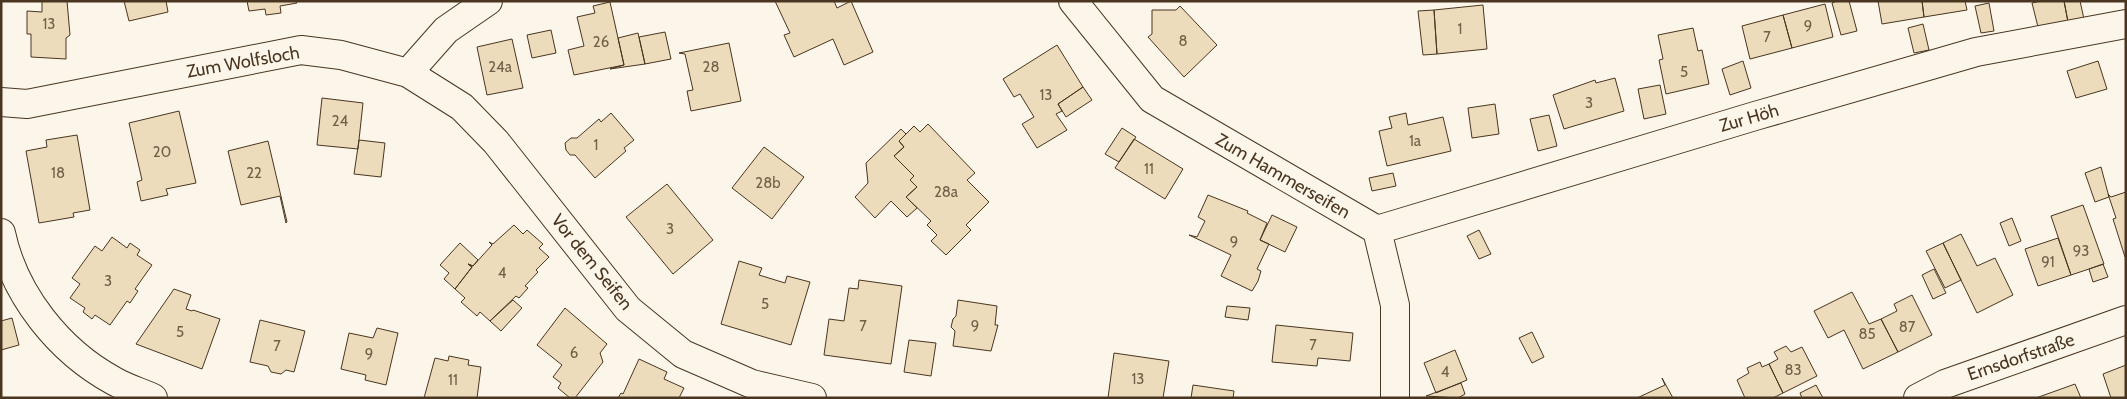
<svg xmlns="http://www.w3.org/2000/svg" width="2127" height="399" font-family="Cabin,sans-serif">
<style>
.building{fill:#ecdcbc;stroke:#4a3520}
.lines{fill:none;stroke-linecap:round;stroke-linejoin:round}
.minor-casing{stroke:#4a3520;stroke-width:30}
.minor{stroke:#fbf6e9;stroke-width:28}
.labels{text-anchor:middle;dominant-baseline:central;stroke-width:4;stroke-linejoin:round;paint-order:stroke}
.number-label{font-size:15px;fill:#725f47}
.street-label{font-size:18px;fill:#4a3520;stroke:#fbf6e9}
</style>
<rect width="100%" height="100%" fill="#fbf6e9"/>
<path class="building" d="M42 1H67L70 35 66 38V59L31 57V34H27V11L42 12Z
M124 1H166L168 12 129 21Z
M247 1H296L297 3 280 6 281 13 266 15 265 9 249 11Z
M775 1H834L837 8 851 1 873 52 844 65 833 39 794 57 784 35 790 33Z
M1837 1H1849L1857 31 1841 35 1832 3Z
M1878 1H1922L1924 17 1882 24Z
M1922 1H1965L1967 10 1924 17Z
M2041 1H2064L2068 22 2038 27 2032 3Z
M2064 1H2080L2084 19 2068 22Z
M610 2 624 65 574 75 568 50 584 46 577 17 595 13 593 6Z
M1989 3 1994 31 1981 33 1975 6Z
M1825 4 1833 37 1792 48 1783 15Z
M1483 5 1487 49 1437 54 1434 10Z
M1180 6 1217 45 1184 77 1148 37 1152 34V10H1176Z
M1434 10 1437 54 1423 55 1418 11Z
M1783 15 1792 48 1750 59 1742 26Z
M1923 24 1929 50 1914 53 1908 28Z
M1693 28 1698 51 1702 50 1709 84 1666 94 1659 60 1663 59 1658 35Z
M551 30 556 53 532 58 527 35Z
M665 32 671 59 645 64 639 37Z
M638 33 645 64 610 69 624 65 618 38Z
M512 39 523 88 487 95 477 47Z
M729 43 741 101 691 111 687 91 693 90 685 54 679 53Z
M1057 45 1083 87 1058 104 1062 111 1056 114 1067 130 1037 148 1022 124 1034 117 1020 94 1014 97 1003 79Z
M1743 61 1751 88 1730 95 1722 69Z
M2098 61 2107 89 2076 98 2067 71Z
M1615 78 1624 111 1564 129 1553 95 1595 80 1596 83Z
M1660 85 1666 114 1644 119 1638 89Z
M1083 87 1092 100 1066 117 1058 104Z
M322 98 363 103 358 149 317 145Z
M1495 104 1499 134 1472 138 1468 108Z
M179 111 196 183 166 189 168 195 141 201 137 182 142 180 129 123Z
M611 113 634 140 624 148 626 151 595 178 575 155H570L566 150 565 143 571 138H577L599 119 601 122Z
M1406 113 1408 125 1443 117 1451 151 1387 166 1379 131 1392 128 1389 117Z
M1549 115 1557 146 1538 151 1530 119Z
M928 124 975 173 967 180 989 202 966 225 971 230 946 255 931 241 937 235 927 225 931 221 906 197 917 187 910 180 914 176 894 156 904 147 899 141 914 126 920 132Z
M1122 128 1136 137 1119 162 1105 154Z
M901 129 906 134 899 141 904 147 894 156 914 176 910 180 917 187 906 197 917 208 907 217 891 201 875 218 855 197 868 183 866 163Z
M77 135 90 210 73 213 74 217 39 223 26 151 47 147 46 140Z
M1134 139 1183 169 1165 199 1115 168Z
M359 140 385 143 381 177 354 174Z
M268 141 287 222 286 223 280 196 241 205 228 151Z
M764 147 804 177 772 219 732 188Z
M2101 167 2109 197 2095 202 2085 173Z
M1393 173 1396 186 1372 191 1369 178Z
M667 184 713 240 673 274 626 217Z
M2126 192V257H2125L2113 219 2116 218 2108 194 2111 197Z
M1208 195 1248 211 1247 213 1267 223 1260 240 1269 244 1257 269 1261 271 1258 281 1252 291 1221 276 1231 255 1189 235 1197 237 1205 221 1198 217Z
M2083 205 2104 264 2071 275 2051 216Z
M1272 215 1297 227 1285 252 1260 240Z
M2012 218 2021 241 2009 246 2000 223Z
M514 225 523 234 527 230 543 244 539 248 549 257 536 270 538 272 525 286 528 288 519 298 516 296 490 321 480 312 477 316 461 302 465 298 455 289 472 267 468 264 473 266 492 245 489 242 493 244Z
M1479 230 1491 254 1479 259 1467 236Z
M1961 234 1977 266 1995 258 2013 295 1977 313 1943 243Z
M112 237 127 248 130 243 140 250 137 255 152 265 135 289 138 291 130 303 127 301 110 325 95 315 92 319 83 312 85 308 70 298 80 284 72 278 95 246 102 251Z
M2058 238 2071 275 2038 286 2025 249Z
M460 243 478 260 473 266 468 264 472 267 455 289 444 279 449 273 440 265Z
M1943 243 1961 280 1945 288 1926 251Z
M739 261 762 268 759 275 785 283 787 276 810 282 791 345 721 324Z
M2103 264 2108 277 2093 282 2089 269Z
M1934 269 1946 293 1933 299 1922 275Z
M859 280 902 286 891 364 824 355 829 319 844 321 849 288 858 289Z
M174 289 191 295 186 309 192 311 193 310 220 319 202 369 136 344Z
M1852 292 1869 324 1881 319 1898 352 1863 369 1844 330 1828 338 1814 311Z
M1912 295 1932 335 1898 352 1881 319 1897 311 1894 304Z
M513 300 522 308 501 331 490 321Z
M958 300 997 306 995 325H998L991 351 953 346 955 331 951 327 953 319 956 316Z
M1227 306 1250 308 1248 320 1225 317Z
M565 308 607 344 600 353 603 362 575 398H570L558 388 561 383 553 377 562 365 537 345Z
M12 318 19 345 1 350V321Z
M260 320 305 331 294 372 286 370 281 374 271 372 268 366 250 362Z
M1276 325 1353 333 1350 361 1318 358 1317 366 1272 362Z
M377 328 398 333 386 385 365 380 366 375 341 369 349 333 373 338Z
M1532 332 1544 357 1532 363 1519 338Z
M909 340 936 343 931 376 904 372Z
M1786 346 1791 352 1802 347 1817 376 1783 393 1769 364 1778 359 1774 352Z
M1455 350 1467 380 1436 393 1424 363Z
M1114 353 1169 361 1163 398H1108Z
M449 356 469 360 468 365 481 367 477 398H424L435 358 448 361Z
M639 359 667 372 664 379 684 388 679 398H618L621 393 623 394Z
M1760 362 1762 367 1769 364 1783 393 1773 398H1745L1737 380 1749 373 1747 368Z
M2126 365V398H2111L2103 374Z
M1662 378 1673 398H1637L1665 385Z
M1461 383 1465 394 1458 398 1426 396Z
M2075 384 2081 398H2036Z
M1193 385 1234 391 1233 398H1191Z
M1816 385 1823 398H1802L1800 393Z"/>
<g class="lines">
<g class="minor-casing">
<path id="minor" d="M1073 1 1152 99 1377 230 1395 305V398
M408 73 462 107 496 142 628 309 683 354 752 384 812 398
M1 102 27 104 301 50 341 55 408 73 446 30 488 1
M1377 230 1755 116 1976 52 2126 24
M1 233C14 295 59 351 114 381 126 388 140 392 153 398
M1918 398 1945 384 2126 320"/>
</g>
<use href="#minor" class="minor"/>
</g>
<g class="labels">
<g class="number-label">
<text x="49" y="24">13</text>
<text x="1808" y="26">9</text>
<text x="1460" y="29">1</text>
<text x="1767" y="37">7</text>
<text x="1183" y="41">8</text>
<text x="601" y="42">26</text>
<text x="500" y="67">24a</text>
<text x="711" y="67">28</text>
<text x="1684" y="72">5</text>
<text x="1046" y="95">13</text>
<text x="1589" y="103">3</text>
<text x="340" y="121">24</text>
<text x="1415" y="141">1a</text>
<text x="596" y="145">1</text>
<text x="162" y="152">20</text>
<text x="1149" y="169">11</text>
<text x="58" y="173">18</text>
<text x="254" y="173">22</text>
<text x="768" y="183">28b</text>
<text x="946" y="192">28a</text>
<text x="670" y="229">3</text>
<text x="1234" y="242">9</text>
<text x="2081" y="251">93</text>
<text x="2048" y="262">91</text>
<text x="502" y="273">4</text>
<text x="108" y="281">3</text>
<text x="765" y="304">5</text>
<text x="863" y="326">7</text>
<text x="975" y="326">9</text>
<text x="1907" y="327">87</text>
<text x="180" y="332">5</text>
<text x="1867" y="334">85</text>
<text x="1313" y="345">7</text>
<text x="277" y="346">7</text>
<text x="574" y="353">6</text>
<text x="369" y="354">9</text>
<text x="1793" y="370">83</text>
<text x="1445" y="372">4</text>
<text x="1138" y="379">13</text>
<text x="453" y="380">11</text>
</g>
<g class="street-label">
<text transform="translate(243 62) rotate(-10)">Zum Wolfsloch</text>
<text transform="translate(1749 118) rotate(-16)">Zur Höh</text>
<text transform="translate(1283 176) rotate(30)">Zum Hammerseifen</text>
<text transform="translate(592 262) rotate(51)">Vor dem Seifen</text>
<text transform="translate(2021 357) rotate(-19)">Ernsdorfstraße</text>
</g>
</g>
<rect width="2127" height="399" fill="none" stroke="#4a3520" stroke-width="5"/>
</svg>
